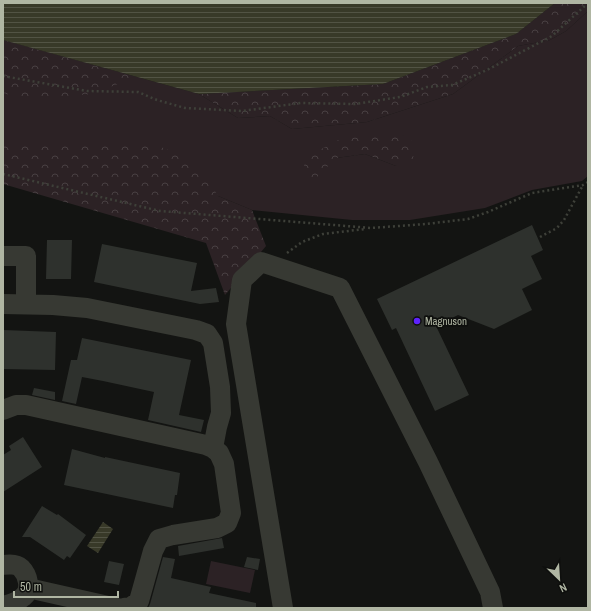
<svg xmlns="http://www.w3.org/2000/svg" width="591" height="611" font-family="'Archivo Narrow',sans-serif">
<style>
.green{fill:#2c2225;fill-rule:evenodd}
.forest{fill:url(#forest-crowns)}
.water{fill:url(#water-rules)}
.building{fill:#2e312d}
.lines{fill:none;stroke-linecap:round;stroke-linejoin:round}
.path{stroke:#3e4039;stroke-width:2.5;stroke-dasharray:2 3;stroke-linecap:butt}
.minor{stroke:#373933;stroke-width:20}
.poi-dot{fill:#5e22fd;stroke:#0e0f0d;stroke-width:1.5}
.labels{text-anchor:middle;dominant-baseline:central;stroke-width:3.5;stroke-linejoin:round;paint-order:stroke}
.poi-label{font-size:11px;fill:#b0b6a3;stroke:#0e0f0d;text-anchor:start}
</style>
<defs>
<pattern id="forest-crowns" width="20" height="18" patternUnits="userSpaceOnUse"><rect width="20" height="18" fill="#2c2225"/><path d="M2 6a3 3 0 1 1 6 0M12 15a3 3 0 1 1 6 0" fill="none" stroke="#484042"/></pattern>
<pattern id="water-rules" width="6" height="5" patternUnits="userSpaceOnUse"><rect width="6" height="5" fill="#383928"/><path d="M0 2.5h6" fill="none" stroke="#525344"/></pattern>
</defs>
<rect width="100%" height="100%" fill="#131412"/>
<path class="green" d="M588 11V176L582 181 532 190 485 208 410 220H352L252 210 218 196 3 184V40L199 94 238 118 270 116 292 129 367 122 453 94 518 46 550 40 566 31ZM405 135 396 166 365 154 336 158Z
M211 561 255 570 250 593 206 584Z"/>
<path class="forest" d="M555 3H588V11L566 31 550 40 518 46 453 94 367 122 292 129 270 116 238 118 199 94 383 84 516 34Z
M3 40 135 77 93 94 24 99 3 93Z
M405 135 415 144 413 159 396 166 365 154 336 158 316 178 305 175 304 165 312 154 342 138Z
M116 142 159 146 198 163 218 196 252 210 266 246 225 295 206 243 3 184V143Z"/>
<path class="water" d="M3 3H555L516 34 383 84 199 94 3 40Z
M103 522 113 529 98 553 87 546Z"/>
<path class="building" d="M532 225 543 250 531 256 542 279 522 289 532 310 494 329 458 315 436 326 469 395 435 411 396 328 392 330 377 299Z
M47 240H72L71 279H46Z
M102 244 197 263 191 291 216 288 219 302 200 304 94 282Z
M3 330 56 332 55 370 3 369Z
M82 338 191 360 179 415 204 420 201 432 148 420 154 392 103 381 82 377 76 404 62 401 71 360H77Z
M34 388 55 392V400L32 395Z
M23 437 42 467 3 492V455L11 450 9 446Z
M72 449 105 458V457L180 473 177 495H175L173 508 64 485Z
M42 506 57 515 58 514 86 535 70 558 67 556 64 560 30 537H22Z
M222 538 224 548 179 556 178 546Z
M163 557 175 559 171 578 211 587 209 593 256 603V608H148L150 604Z
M247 557 260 559 258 570 244 567Z
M109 561 124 564 119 585 104 582Z"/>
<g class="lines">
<path class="path" d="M3 76 87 91 138 92 157 100 185 108 242 111 301 103 355 104 400 97 427 87 452 85 487 70 552 36 588 3
M3 174 160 211 371 228 426 224 468 219 488 212 532 193 583 185 588 182
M540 237 557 228 564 220 583 185
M287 253 302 242 323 234 365 229"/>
<path class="minor" d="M3 256H26V304
M3 304 53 305 87 308 196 330 207 334 213 343 220 387 221 413 217 427 213 448
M3 410 16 405H26L206 445 213 448 219 453 224 464 231 513 227 523 217 528 173 535 159 539 153 551 139 601 131 607 124 608
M3 565C9 564 17 564 21 568 28 575 32 590 23 597 18 602 10 604 3 606
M28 588 117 608
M283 608 236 324 242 280 261 262 340 288 428 462 490 592 493 608"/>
</g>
<circle class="poi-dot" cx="417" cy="321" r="4"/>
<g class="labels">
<g class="poi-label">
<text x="425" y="321">Magnuson</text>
</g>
</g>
<rect width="591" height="611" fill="none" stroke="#b0b6a3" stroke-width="8"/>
<g transform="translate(559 579) rotate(155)" stroke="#0e0f0d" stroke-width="3" paint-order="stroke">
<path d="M0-3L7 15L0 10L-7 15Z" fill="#b0b6a3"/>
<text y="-6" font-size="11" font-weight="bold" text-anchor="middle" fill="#b0b6a3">N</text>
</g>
<path d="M14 591v6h104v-6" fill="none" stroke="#b0b6a3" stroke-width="2"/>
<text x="20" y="591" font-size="12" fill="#b0b6a3" stroke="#0e0f0d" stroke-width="3" paint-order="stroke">50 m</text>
</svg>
